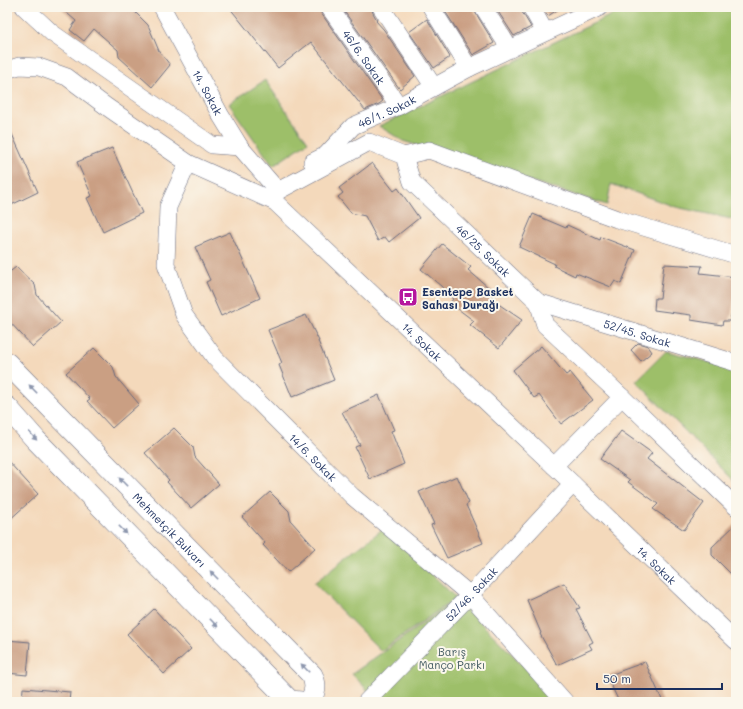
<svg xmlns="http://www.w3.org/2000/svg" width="743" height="709" font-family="Mali,sans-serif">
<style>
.green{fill:#9dbf69;stroke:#5c7764}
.building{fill:#ca9f83}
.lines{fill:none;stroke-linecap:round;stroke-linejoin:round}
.minor-casing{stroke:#676a7f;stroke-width:18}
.major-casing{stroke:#676a7f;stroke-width:22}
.minor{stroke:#fff;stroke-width:17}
.major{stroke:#fff;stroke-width:21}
.oneway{fill:#8d97ae}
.labels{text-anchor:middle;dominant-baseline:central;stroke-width:4;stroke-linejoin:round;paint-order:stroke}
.street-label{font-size:11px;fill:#1b2f5e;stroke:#fbf7ec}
.poi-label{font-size:11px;font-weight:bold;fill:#1b2f5e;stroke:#fbf7ec;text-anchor:start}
.park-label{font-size:11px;fill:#425a61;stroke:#fbf7ec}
</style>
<rect width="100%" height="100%" fill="#fbf7ec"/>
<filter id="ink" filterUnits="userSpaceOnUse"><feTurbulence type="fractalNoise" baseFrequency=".025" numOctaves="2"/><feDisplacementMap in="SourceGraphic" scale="8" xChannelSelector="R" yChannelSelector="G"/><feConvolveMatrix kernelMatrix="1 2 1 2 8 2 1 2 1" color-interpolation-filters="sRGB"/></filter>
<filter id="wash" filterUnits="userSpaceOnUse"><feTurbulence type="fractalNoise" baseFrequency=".012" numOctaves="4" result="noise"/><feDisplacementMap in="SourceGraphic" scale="16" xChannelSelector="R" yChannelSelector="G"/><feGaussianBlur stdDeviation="0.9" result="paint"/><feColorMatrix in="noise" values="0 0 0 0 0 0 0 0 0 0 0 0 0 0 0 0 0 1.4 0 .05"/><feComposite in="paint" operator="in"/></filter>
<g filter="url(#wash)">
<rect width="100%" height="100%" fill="#f4d9bb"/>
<path class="green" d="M628 7 736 8V220L676 207 611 184 607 205 403 141 379 126Z
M265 80 308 142 273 166 229 104Z
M666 351 736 369V483L636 381Z
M384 528 456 598 381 651 314 583Z
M457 599 560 702H379L352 674Z"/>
<g id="blocks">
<path class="building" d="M60 7H130L148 25 159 51 170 65 152 87 119 57 118 50 94 29 84 41 70 30 76 21Z
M229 7H319L321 13 383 101 379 104 365 110 311 42 278 68Z
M341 7H371L373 13 377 20 376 21 384 30 415 76 400 89 399 88Z
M444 7H473L475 12 494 43 473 55 443 8Z
M495 7H521L522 12 531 27 514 36Z
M542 7H562L548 16Z
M427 19 450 57 434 68 409 32Z
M7 123 38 192 7 207Z
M112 148 142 213 103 232 87 198 92 196 77 162Z
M372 163 394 191 398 188 419 218 389 242 385 237 378 241 365 216 351 213 338 197 343 193 339 188Z
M533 214 566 228 567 225 600 240 601 237 635 250 621 284 615 281 611 287 576 273 575 276 554 266 555 264 519 247Z
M230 232 260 298 221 316 206 282 210 280 195 247Z
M442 244 471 267 468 270 495 293 491 299 522 320 499 348 470 325 474 321 450 303 453 299 448 295 449 293 421 269Z
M664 264 702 266 700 273 736 277V291L730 321H723L722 325 691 320V315L654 310 655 298H660Z
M16 267 35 285 37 295 61 322 33 347 7 319V274Z
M306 315 319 341H318L334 380 292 397 279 365 282 363 268 330Z
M638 343 648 346 652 352 641 361 631 350Z
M541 346 566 375 570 372 593 400 561 424 539 395 534 398 513 370Z
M94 348 113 367 116 377 139 404 112 428 87 401 90 399 66 373Z
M379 395 394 430 391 431 404 464 370 479 355 447 360 445 342 412Z
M174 428 193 447 195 457 219 484 191 508 167 482 169 480 145 453Z
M621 431 652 453 647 459 704 503 684 530 653 509 658 504 628 482 630 480 600 459Z
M7 460 38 494 7 522Z
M457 476 469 503 466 505 483 543 447 558 431 525 434 524 419 492Z
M270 492 289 511 291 521 315 548 288 572 263 545 265 543 242 517Z
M736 524V579L712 555V547Z
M564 583 580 608 576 609 593 642 589 644 592 649 557 665 540 634 541 633 527 600Z
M154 609 191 649 164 674 127 634Z
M7 640 30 642 27 675 7 673Z
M645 662 663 702H619L607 676Z
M23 688 70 692 69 702H22Z"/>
</g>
</g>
<g filter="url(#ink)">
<use href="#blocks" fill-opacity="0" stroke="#676a7f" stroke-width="1"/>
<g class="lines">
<g class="minor-casing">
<g id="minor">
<path d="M24 7 52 33 212 145 240 147"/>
<path id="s1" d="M162 7 221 116 240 147 278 191"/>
<path id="s2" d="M329 7 399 106"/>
<path d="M381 7 434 87"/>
<path d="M431 7 469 68"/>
<path d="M483 7 510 49"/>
<path d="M531 7 545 32"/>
<path id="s3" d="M7 70 19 66 39 67 67 77 107 107 188 163 275 202 573 484 736 641"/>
<path d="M404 156 429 150 617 219 736 255"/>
<path id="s4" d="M312 162 326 155 353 126 399 106 469 68 600 7"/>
<path id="s5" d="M188 163 168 207 166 264 184 315 215 358 352 496 470 595 565 702"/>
<path id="s6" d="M278 191 369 142 404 156 412 182 538 302 545 325 622 397 736 507"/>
<path id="s7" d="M538 302 736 363"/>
<path d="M554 466 622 397"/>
<path id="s8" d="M366 702 470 595 573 484"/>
</g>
</g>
<g class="major-casing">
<g id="major">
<path id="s9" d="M7 363 312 675C317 685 315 692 310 702"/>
<path d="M7 407 36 440 290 701 301 702"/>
</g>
</g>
<use href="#minor" class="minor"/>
<use href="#major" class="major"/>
</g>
<defs><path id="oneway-solid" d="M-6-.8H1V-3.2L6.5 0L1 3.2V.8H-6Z"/></defs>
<g class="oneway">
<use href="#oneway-solid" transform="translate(33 389) rotate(-134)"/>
<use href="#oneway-solid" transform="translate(33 436) rotate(48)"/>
<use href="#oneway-solid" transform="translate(123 482) rotate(-134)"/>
<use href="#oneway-solid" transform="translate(123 530) rotate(46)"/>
<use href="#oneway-solid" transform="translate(214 575) rotate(-134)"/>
<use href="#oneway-solid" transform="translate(214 623) rotate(46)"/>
<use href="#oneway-solid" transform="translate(305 668) rotate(-134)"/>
</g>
</g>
<defs>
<g id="bus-square" transform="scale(1)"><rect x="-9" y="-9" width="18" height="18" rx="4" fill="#b5179e" stroke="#fbf7ec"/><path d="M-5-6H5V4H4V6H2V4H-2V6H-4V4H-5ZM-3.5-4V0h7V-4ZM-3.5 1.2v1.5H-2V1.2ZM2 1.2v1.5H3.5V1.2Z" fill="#fff"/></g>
</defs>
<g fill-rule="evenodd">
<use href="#bus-square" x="408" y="297"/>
</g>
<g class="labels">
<g class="street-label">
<text stroke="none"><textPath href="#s2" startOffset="61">46/6. Sokak</textPath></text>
<text stroke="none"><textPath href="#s1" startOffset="97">14. Sokak</textPath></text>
<text stroke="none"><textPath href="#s4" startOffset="92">46/1. Sokak</textPath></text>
<text stroke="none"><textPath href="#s6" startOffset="267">46/25. Sokak</textPath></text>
<text stroke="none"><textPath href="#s7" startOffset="104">52/45. Sokak</textPath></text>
<text stroke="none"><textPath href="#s3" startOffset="509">14. Sokak</textPath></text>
<text stroke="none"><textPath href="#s5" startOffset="352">14/6. Sokak</textPath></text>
<text stroke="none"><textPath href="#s9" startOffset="233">Mehmetçik Bulvarı</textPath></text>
<text stroke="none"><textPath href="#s3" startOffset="833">14. Sokak</textPath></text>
<text stroke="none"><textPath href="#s8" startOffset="151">52/46. Sokak</textPath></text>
</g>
<g class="poi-label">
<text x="422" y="291">Esentepe Basket<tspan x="422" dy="13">Sahası Durağı</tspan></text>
</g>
<g class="park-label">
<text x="452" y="651">Barış<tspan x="452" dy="13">Manço Parkı</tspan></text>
</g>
</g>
<rect width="743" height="709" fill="none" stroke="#fbf7ec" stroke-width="24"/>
<path d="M597 683v6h125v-6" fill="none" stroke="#1b2f5e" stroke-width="2"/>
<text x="603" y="683" font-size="12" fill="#1b2f5e" stroke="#fbf7ec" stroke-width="3" paint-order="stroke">50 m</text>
</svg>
